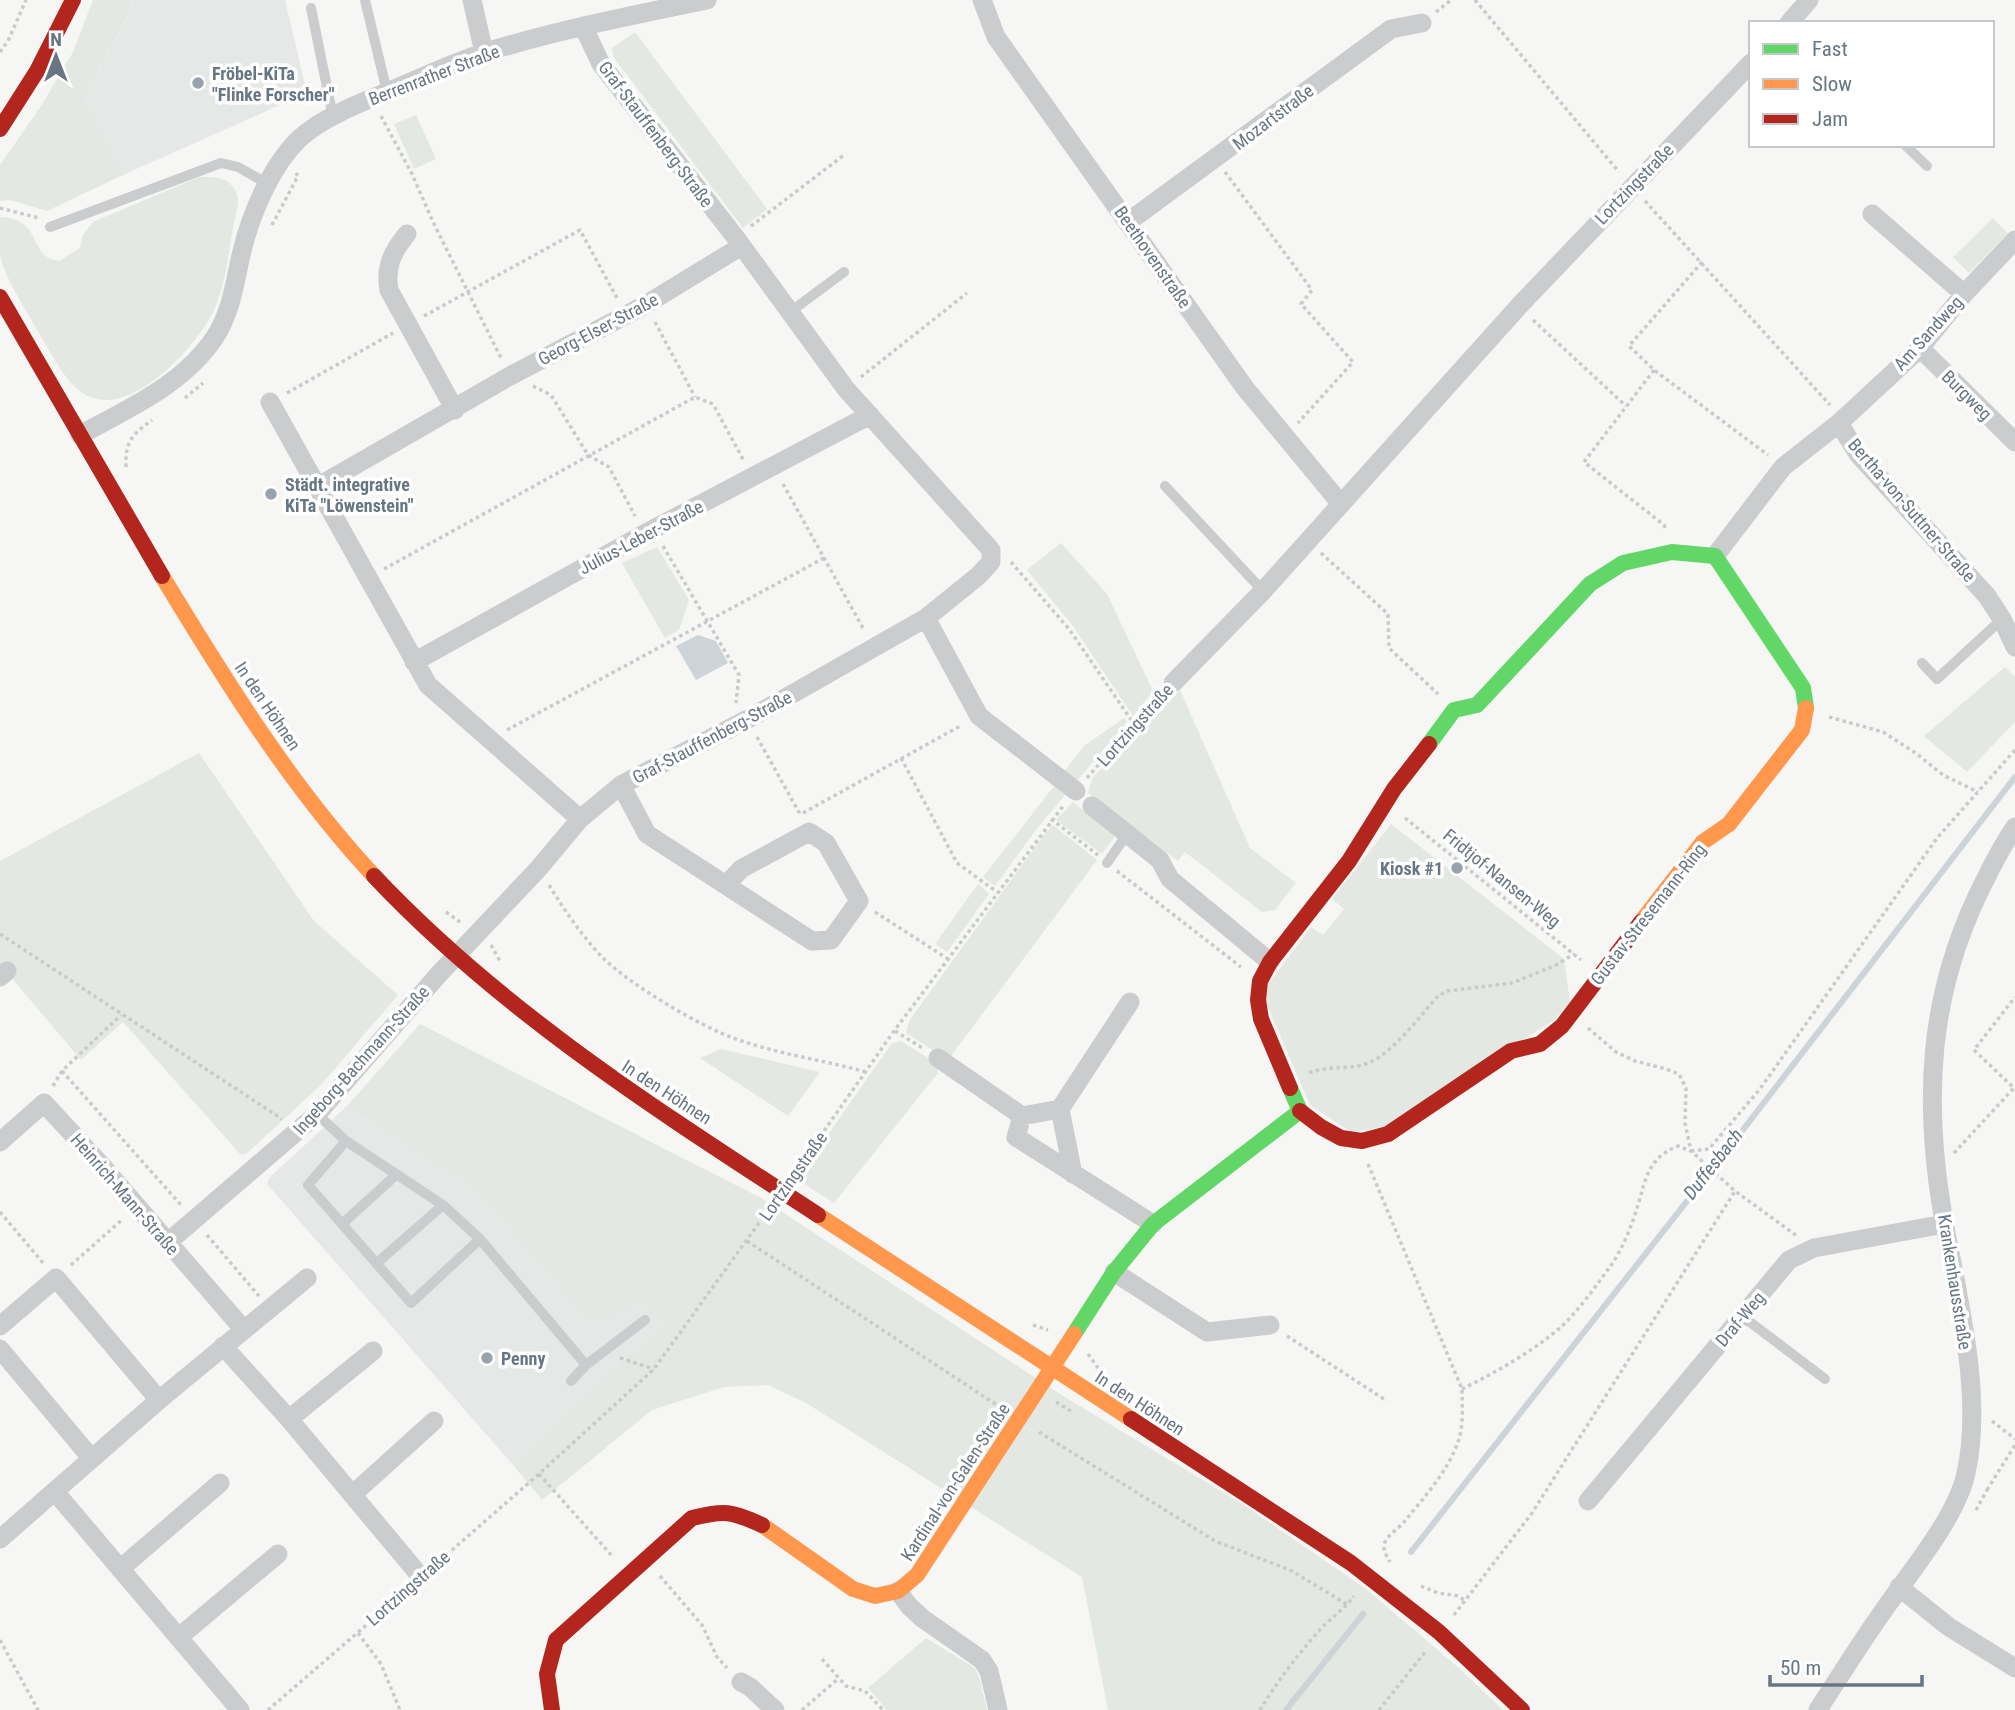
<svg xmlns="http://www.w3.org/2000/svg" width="2015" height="1710" font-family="'Roboto Condensed',sans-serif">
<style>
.built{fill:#e6e8e8}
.green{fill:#e4e8e3}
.water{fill:#cdd3d7}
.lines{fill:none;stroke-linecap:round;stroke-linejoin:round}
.stream{stroke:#cdd3d7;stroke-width:6}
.path{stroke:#c9caca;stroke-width:3.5;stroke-dasharray:3.5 3.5;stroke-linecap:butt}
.lane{stroke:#cbcccd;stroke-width:10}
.street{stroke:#cbcccd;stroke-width:19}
.fast{stroke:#63d668;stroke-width:16}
.slow{stroke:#ff974d;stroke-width:16}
.jam{stroke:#b3261e;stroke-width:16}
.poi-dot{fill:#9aa2ab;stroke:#fff;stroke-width:2.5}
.labels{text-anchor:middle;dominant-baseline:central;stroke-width:7;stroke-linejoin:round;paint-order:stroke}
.poi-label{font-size:18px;font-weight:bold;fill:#687583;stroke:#fff;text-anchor:start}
.street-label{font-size:18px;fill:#687583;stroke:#fff}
.water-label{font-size:19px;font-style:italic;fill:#63767f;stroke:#fff}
</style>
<rect width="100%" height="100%" fill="#f6f6f5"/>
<path class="built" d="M133 0H285L307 93 123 175 84 97 127 18Z
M347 1106 475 1190 592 1326 640 1303 662 1324 513 1465 267 1184 269 1178Z"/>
<path class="green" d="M93 0H133L127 17 84 97 123 175 47 211 10 200 0 201V165L41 106 73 52Z
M635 32 767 209 743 228 614 58 612 48Z
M416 115 436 159 414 169 394 124Z
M199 177C212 177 225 176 233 187 243 199 235 215 233 228 228 257 225 290 211 316 192 351 129 419 86 395 68 385 56 362 46 345 34 323 4 278 0 255 0 243 0 229 0 217 45 219 26 257 59 261L80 248 83 235 93 222Z
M1993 218 2008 233 1969 273 1953 257Z
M1061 543 1107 594 1153 691 1133 716 1073 626 1027 570Z
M657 547 689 600 679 630 665 638 622 563Z
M2005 667 2015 677V722L1967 772 1924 736Z
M1180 690 1250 848 1296 883 1275 910 1262 912 1185 852 1178 861 1088 793 1092 779 1162 698 1168 703Z
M1124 718 1127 722 1076 782 1063 773 1084 746Z
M199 753 314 921 398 995 320 1086 246 1154H240L123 1022 81 1060 0 964V861Z
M1054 786 1065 795 1035 831 995 886 983 877Z
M1073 802 1115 836 1102 854 1056 820Z
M1391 824 1564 959 1570 1002 1553 1021 1383 1127 1351 1132 1310 1105 1264 998 1266 987 1311 927 1323 935 1344 909 1332 899Z
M1053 825 1097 860 948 1060 906 1033 909 1021 1043 836Z
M978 884 989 894 947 952 935 944Z
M420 1024 761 1198 1065 1397 1241 1503 1366 1589 1460 1669 1503 1710H1108L1082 1577 806 1403 768 1385 724 1387 652 1410 542 1500 513 1465 662 1324 640 1303 592 1326 475 1190 347 1106Z
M901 1041 936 1063 938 1073 834 1203 797 1179 892 1043Z
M721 1049 820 1072 788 1116 700 1058Z
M926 1638 975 1668 980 1680 987 1710H887L868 1688Z"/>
<path class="water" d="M698 635 716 641 728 663 696 680 676 646Z"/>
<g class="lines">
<path class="stream" d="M1411 1552 1739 1135 2015 777
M1286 1710 1363 1614"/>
<path class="path" d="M1475 0 1619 172
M1436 12 1451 0
M0 52 8 41 26 0
M381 116 412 174 433 222 502 360
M1225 172 1312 290 1301 304 1353 362 1298 423
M1645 201 1830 405
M0 208 39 218
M272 225 298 176 296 173
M751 226 844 155
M1702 262 1629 346 1654 370 1768 455
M424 316 580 230 617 298
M1533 320 1626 406
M655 322 695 397
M1654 370 1584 462 1664 525 1666 530
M861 377 967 293
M533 386 551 395 588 455 609 467 635 516
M287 393 393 333
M185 398 203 383
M126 467C125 441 132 435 152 420
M783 484 864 630
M663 546 739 675 736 703
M1321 553 1388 614 1389 648 1438 694
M1011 562 1069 629 1134 724
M384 569 695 397 713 404 744 461
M1829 717 1883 732 1917 754 1943 775 1978 792
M507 730 824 558
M757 737 801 816
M901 758 957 863 997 892
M1087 778 1160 694
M803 813 962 725
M1405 818 1581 960
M1051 819 1098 855
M1117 871 1241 967
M549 885C565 911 582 936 603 958 629 984 701 1027 736 1039 778 1054 823 1060 866 1072
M446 912 460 922
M875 912 948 959
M0 934 282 1119
M491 945 501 963
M1588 1028 1616 1052 1635 1061 1666 1069 1679 1074 1686 1088 1685 1123 1691 1151
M895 1031 924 1049
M62 1071 181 1205
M1309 1073C1332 1064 1348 1071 1368 1063 1391 1055 1421 1015 1438 996L1447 991 1512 983 1556 965 1574 954
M53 1086 62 1071 121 1015
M1691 1151 1709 1149 1760 1089 1937 838 2015 750
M1954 1153 2014 1088 1974 1050 2015 997
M1368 1164 1462 1389C1462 1406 1464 1426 1458 1442 1448 1471 1423 1499 1404 1522 1398 1529 1389 1534 1385 1542 1382 1549 1386 1555 1390 1562
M796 1171 894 1031 1064 805
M0 1212 44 1264
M207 1235 259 1296
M747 1241 1000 1407
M71 1265 123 1219
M1033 1325 1048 1330
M1287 1336 1387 1401
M1088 1354 1098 1368
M620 1358 654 1369
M1462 1389C1496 1372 1534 1351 1562 1326 1577 1312 1597 1285 1609 1268 1622 1251 1632 1225 1638 1205 1646 1178 1648 1158 1678 1146L1691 1151 1735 1191 1797 1236
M1056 1402 1074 1413
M1992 1421 2015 1439
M1039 1432 1215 1541 1292 1571 1348 1605
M539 1474 613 1557
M1987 1490 2015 1445
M1976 1510 1987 1490
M436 1564 539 1474 654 1369 769 1209
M660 1576 702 1625 717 1657 727 1668
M1421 1586 1438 1593 1459 1596 1465 1601
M1454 1615 1532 1513 1735 1191
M358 1633 381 1664 400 1710
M0 1640 38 1710
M822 1659 846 1686 865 1691 883 1710
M268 1710 407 1590
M802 1710 839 1678
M1260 1710C1277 1682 1297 1655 1319 1631 1330 1618 1344 1610 1354 1596
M1379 1710 1426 1651"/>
<path class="lane" d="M365 0 387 92
M311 8 333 117
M1905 145 1927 166
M50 227 221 163 238 167 268 184
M790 312 844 272
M1165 486 1263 591
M1922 663 1937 679 2002 619
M1107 863 1127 834
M317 1114 346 1141 443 1205 480 1239 586 1365 645 1320
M346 1141 308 1185 411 1303 480 1239
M342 1224 396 1175
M377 1263 443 1205
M1742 1316 1825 1379
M571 1381 586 1365"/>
<path class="street" d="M472 0 484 53
M982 0 996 37 1245 388 1341 504
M1789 23 1809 0
M1872 214 1964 294
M1128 222 1391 29 1422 23
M407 234C392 252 385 267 389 290L455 410
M1920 348 2015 442
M270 402 428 685 580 819
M1839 423 1920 348 1964 294 2015 240
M80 435C129 408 183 385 215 337 232 311 235 280 242 251 251 214 271 166 299 139 321 118 364 101 392 90 423 77 454 62 486 52 558 30 633 15 707 0
M317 487 510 376 645 305 740 247
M1715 556 1783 467 1839 423 1858 454 1987 596 2002 619 2015 647
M926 618 979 716 1076 791
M414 662 644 534 870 415
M1173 683 1263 591 1519 306 1751 63
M621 785 647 834 812 941 831 940 859 901 826 843 809 832 741 869 727 884
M1092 806 1160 860 1170 879 1270 962
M0 977 7 971
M938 1058 1022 1116 1016 1137 1153 1224
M1060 1109 1130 1002
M1022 1116 1060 1109 1073 1174
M0 1142 44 1103 103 1167 244 1330
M167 1243 317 1114 439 974 539 868 580 819 621 785 748 719 926 618 978 576 991 562V550L846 389 736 238 601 64 583 26
M1114 1272 1207 1332 1270 1325
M0 1326 56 1278 159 1400
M223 1346 289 1419 421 1577
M0 1349 92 1459
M289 1419 373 1351
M56 1493 240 1710
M352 1495 434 1421
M1588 1501 1789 1260 1814 1248 1944 1224
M0 1539 159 1400 307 1278
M120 1569 220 1483
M1899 1587 1949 1627 2015 1668
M898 1591 909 1606 922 1618 982 1660 989 1671 998 1710
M179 1637 278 1554
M741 1682 750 1687 775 1710
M1818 1710C1838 1679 1858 1647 1879 1617 1905 1578 1957 1518 1966 1473 1983 1398 1959 1302 1945 1227 1922 1102 1927 992 1986 878 1995 860 2004 843 2015 827"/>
<path class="fast" d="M1429 744 1454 710 1477 705 1590 584 1623 563 1672 552 1715 556 1803 688 1806 708
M1074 1334 1114 1272 1153 1224 1300 1111 1290 1088"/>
<path class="slow" d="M162 576C225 680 291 787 374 876
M1641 922 1703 842 1729 824 1802 730 1806 708
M818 1215 1131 1419
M762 1525 853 1589 875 1596 898 1591 917 1575 1074 1334"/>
<path class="jam" d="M0 129 37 71 73 0
M0 297 162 576
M374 876C503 1013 662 1113 818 1215
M1290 1088 1261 1019 1258 1000 1260 981 1270 962 1349 861 1394 789 1429 744
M1300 1111 1321 1127 1341 1138 1362 1141 1388 1134 1511 1051 1540 1044 1562 1026 1641 922
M1131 1419 1351 1563 1439 1632 1522 1710
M552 1710 547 1674 556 1640 692 1518C725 1510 731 1511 762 1525"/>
</g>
<g class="poi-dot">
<circle cx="198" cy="83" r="7"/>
<circle cx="271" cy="494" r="7"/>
<circle cx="1457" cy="868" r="7"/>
<circle cx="487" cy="1358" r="7"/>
</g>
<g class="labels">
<g class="poi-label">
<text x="212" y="73">Fröbel-KiTa<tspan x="212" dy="21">"Flinke Forscher"</tspan></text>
<text x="285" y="484">Städt. integrative<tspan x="285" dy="21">KiTa "Löwenstein"</tspan></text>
<text x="1443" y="868" text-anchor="end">Kiosk #1</text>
<text x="501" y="1358">Penny</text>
</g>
<g class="street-label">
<text transform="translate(434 75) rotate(-21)">Berrenrather Straße</text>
<text transform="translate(1273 117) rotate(-37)">Mozartstraße</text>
<text transform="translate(656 134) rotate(53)">Graf-Stauffenberg-Straße</text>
<text transform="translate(1634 184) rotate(-46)">Lortzingstraße</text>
<text transform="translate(1153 257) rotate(55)">Beethovenstraße</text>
<text transform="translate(598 329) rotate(-28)">Georg-Elser-Straße</text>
<text transform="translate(1928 333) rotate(-48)">Am Sandweg</text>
<text transform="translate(1967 395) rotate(45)">Burgweg</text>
<text transform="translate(1912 510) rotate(49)">Bertha-von-Suttner-Straße</text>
<text transform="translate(641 537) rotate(-28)">Julius-Leber-Straße</text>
<text transform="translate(268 706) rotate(56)">In den Höhnen</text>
<text transform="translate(1135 725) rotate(-48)">Lortzingstraße</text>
<text transform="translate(712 737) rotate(-28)">Graf-Stauffenberg-Straße</text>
<text transform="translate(1502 878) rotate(39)">Fridtjof-Nansen-Weg</text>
<text transform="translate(1648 914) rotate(-52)">Gustav-Stresemann-Ring</text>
<text transform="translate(361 1060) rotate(-48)">Ingeborg-Bachmann-Straße</text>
<text transform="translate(667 1092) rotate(33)">In den Höhnen</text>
<text transform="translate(793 1176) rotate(-55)">Lortzingstraße</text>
<text transform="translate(125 1194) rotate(49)">Heinrich-Mann-Straße</text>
<text transform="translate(1955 1282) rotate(81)">Krankenhausstraße</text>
<text transform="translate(1740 1319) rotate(-50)">Draf-Weg</text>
<text transform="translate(1140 1403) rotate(33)">In den Höhnen</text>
<text transform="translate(955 1482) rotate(-57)">Kardinal-von-Galen-Straße</text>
<text transform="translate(408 1588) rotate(-41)">Lortzingstraße</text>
</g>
<g class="water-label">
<text transform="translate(1713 1164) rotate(-52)">Duffesbach</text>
</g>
</g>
<rect x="1749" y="21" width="245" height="126" fill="#ffffff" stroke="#c3c8cd" stroke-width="2"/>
<rect x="1763" y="44" width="35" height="10" fill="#63d668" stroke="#c3c8cd" stroke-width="2"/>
<text x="1812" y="56" font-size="21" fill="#687583">Fast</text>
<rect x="1763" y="79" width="35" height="10" fill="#ff974d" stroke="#c3c8cd" stroke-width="2"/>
<text x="1812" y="91" font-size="21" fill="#687583">Slow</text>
<rect x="1763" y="114" width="35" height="10" fill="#b3261e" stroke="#c3c8cd" stroke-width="2"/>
<text x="1812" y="126" font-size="21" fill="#687583">Jam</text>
<g transform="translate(56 56)" stroke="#ffffff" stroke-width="5" paint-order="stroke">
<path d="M0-5L12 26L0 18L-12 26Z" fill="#687583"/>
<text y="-10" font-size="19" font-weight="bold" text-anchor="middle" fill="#687583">N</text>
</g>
<path d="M1770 1675v10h152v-10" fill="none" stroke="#687583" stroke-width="3.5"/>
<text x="1780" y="1675" font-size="21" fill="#687583" stroke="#ffffff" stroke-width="5" paint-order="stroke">50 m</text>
</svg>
